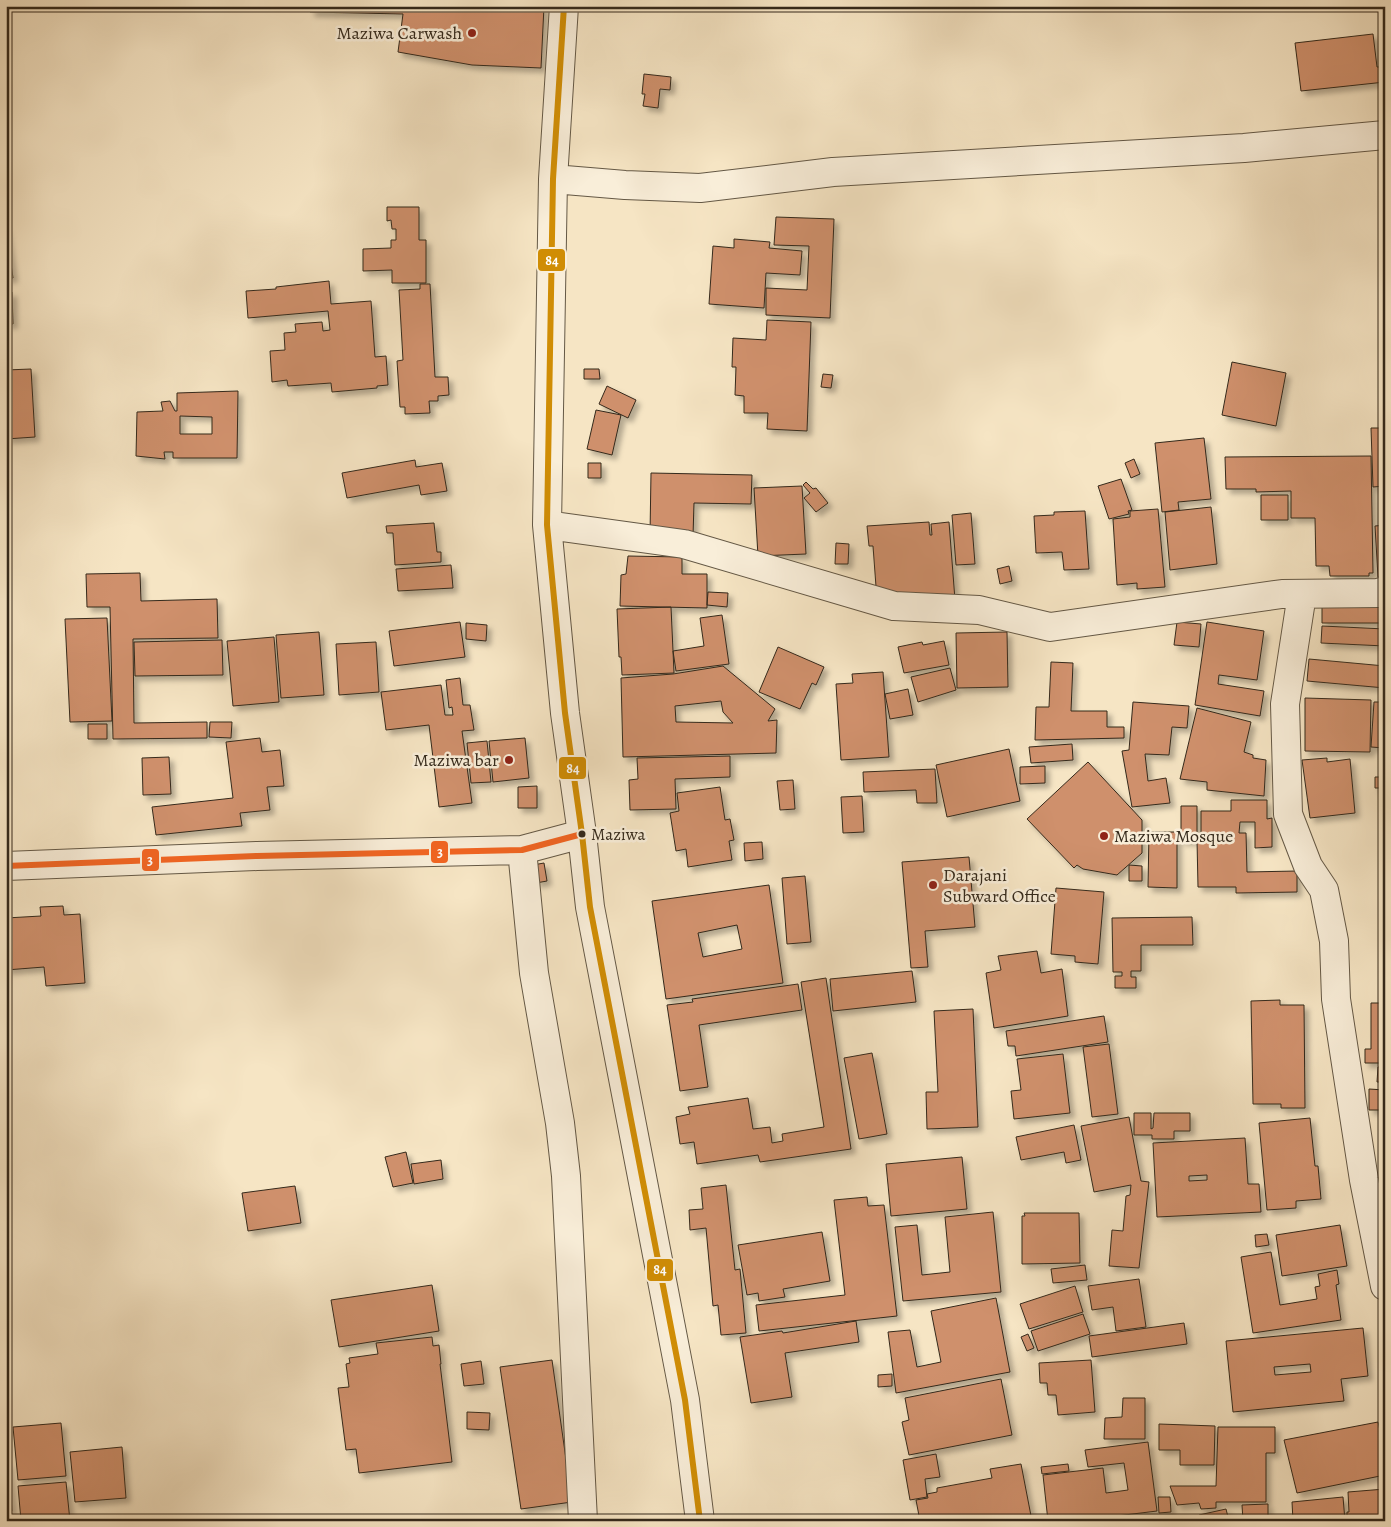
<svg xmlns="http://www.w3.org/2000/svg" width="1391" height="1527" font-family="Alegreya,serif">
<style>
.building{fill:#cf906c;stroke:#34291b;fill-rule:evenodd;filter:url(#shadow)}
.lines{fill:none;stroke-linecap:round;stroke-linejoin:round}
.minor-casing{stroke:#645845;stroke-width:30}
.minor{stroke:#f9eed9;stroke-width:28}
.bus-1-casing{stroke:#f9eed9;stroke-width:10}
.bus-2-casing{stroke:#f9eed9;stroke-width:10}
.bus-1{stroke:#d08d05;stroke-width:6}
.bus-2{stroke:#f26522;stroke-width:6}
.poi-dot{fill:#8f2418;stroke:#f9eed9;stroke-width:2}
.bus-dot{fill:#34291b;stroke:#f9eed9;stroke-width:2}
.labels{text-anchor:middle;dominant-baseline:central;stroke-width:5;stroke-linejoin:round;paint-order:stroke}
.bus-label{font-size:17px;fill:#34291b;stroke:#f9eed9;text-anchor:start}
.poi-label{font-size:18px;fill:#34291b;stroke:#f9eed9;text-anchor:end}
.line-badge{stroke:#f9eed9;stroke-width:2}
.badge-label{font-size:14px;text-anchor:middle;font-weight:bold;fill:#fff}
</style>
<defs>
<filter id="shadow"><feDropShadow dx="4.5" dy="4.5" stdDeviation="2.5" flood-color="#0004"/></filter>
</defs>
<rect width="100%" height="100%" fill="#f6e5c4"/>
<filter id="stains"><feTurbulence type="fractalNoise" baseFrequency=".004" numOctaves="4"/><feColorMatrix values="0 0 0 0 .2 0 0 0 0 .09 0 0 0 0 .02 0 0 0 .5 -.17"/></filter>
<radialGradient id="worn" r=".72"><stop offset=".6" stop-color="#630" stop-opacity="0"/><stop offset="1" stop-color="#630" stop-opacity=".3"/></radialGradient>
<path class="building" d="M311 6H544L541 68 472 65 398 52 403 14 310 12Z
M1373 34 1377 67H1385V82L1301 91 1295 43Z
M644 74 671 77 670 90 660 89 658 108 643 106 645 94H642Z
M387 207H419V240H426V283H392V270L363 271V249L391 248V240H396V229H392L391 220 387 221Z
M776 217 834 219 830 318 766 315V288L807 290 809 246 774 245Z
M6 228 13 278H6Z
M734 239 770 242 769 248 802 251 800 275 766 273 764 308 709 304 713 246 734 248Z
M329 281 331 304 371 301 375 357 386 356 388 385 377 386V388L332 392 331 383 288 386 287 380 272 382 270 351 285 350 284 333 296 332 295 324 322 322 323 331 330 330 328 311 248 318 246 291 276 289V287Z
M420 284H430L435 377H448L449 395 438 396V401H429L430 413 405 414V407H400L397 361 403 360 399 290 420 289Z
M12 292 13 324H6V293Z
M767 320 811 322 807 431 767 429 768 413H744V396L735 395 736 367H732L733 338 766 340Z
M1232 362 1286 373 1276 426 1222 415Z
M31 369 35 437 6 439V370Z
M584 369H599L600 379H584Z
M823 374 833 375 831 388 821 387Z
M607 386 636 400 628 418 599 404Z
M238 391 237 458H173V452H164L165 459 136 456 137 412 163 411 161 402 170 401 175 411H177V393ZM180 416 212 417V434H180Z
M596 410 621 415 612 455 587 449Z
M1371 428H1385V486L1373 487Z
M1204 438 1211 499 1178 502 1179 510 1162 512 1155 443Z
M1371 456 1373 573H1369V576H1330L1329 566H1316L1315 518H1291V491L1256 492V489H1226L1225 457Z
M1134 459 1140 474 1131 478 1125 463Z
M415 460 416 467 442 463 447 491 421 495 419 485 347 498 342 473Z
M588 463H601V478H588Z
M651 473 752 475 751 504 694 503 693 536 650 535Z
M1121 479 1132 510 1128 511 1129 514 1109 519 1098 486Z
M806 482 813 489 816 488 828 503 816 512 804 498 810 493 803 485Z
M802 486 806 554 758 556 754 488Z
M1261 495H1288V520H1261Z
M1211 507 1217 564 1170 570 1165 512Z
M1158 509 1165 587 1137 589V583L1117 585 1113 519 1130 517V511Z
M1085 511 1089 569 1064 570 1062 552 1036 553 1034 516 1054 515V512Z
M971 513 975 564 956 565 952 515Z
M929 522 930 535H932L931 524 949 522 955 600H877L873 546H869L867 526Z
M434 523 437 552H441V562L395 565 393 533H387L386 526Z
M1385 525V577H1378L1375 526Z
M836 543 849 544 848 564H835Z
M628 556 682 557V574H707V608L620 606 621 575 626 574Z
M451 565 453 588 398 591 396 569Z
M1009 566 1012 581 1000 584 997 569Z
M140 573 141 601 217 599 218 638 133 639 134 723 207 722V738L113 739 110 607H87L86 574Z
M708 592 728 593 727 607 707 605Z
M1322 605 1385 606V623H1322Z
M671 607 674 673 622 675 621 657H619L617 609Z
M722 615 729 664 676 671 673 651 704 646 700 618Z
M107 618 112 721 70 722 65 619Z
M460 622 465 657 394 666 389 631Z
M1177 622 1201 624 1199 647 1174 645Z
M1207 622 1264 631 1257 680 1219 675 1218 684 1264 691 1260 716 1195 705Z
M466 623 487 625 486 641 466 639Z
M1322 626 1385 629V646L1321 643Z
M319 632 324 695 281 698 276 635Z
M1007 632 1008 687 957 688 956 633Z
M274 637 279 702 233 706 227 641Z
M222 640 223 675 135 676 134 642Z
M944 641 949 665 904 673 898 647 922 642 923 645Z
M376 642 379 692 339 695 336 644Z
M778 647 824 667 816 685 812 683 800 709 759 692Z
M1309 659 1385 666V688L1307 681Z
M1051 662 1073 663 1071 711H1107V727H1124V738L1035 740 1036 707H1049Z
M723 666 775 709 768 721 777 720 776 753 623 757 621 678 673 674ZM721 701 723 712 733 723 676 722 675 706Z
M950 668 956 690 918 702 911 677Z
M883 672 889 757 841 760 836 684 853 683 852 674Z
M460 678 463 705H470L474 730 462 731 472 803 439 807 429 725 386 730 381 692 441 685 445 715H453L452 707 449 708 446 680Z
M908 689 913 715 890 719 885 694Z
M1305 698 1371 700 1370 752 1305 751Z
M1133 702 1189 706 1187 728 1172 727 1169 755 1145 754 1148 781 1166 778 1170 803 1132 807 1122 751 1129 750Z
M1374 702H1385V748L1371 747Z
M1197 708 1251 722 1244 752 1253 755V758L1266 760 1264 796 1207 790V782L1180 779Z
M210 722H232L231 738 209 737Z
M88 724H107V739H88Z
M260 738 262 752 280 750 284 786 267 787 270 810 240 813 242 826 156 835 152 807 233 798 226 742Z
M525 738 529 778 493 782 489 741Z
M487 741 491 782 471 783 467 743Z
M1072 744 1073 760 1031 763 1029 747Z
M1009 749 1020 801 947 817 936 765Z
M730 756V777L675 779 676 809 630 810 629 780 638 779 637 758Z
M169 757 171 794 143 795 142 758Z
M1327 758V762L1350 759 1355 813 1310 818 1302 760Z
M1088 762 1142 820V853L1117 875 1083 869 1077 865 1074 868 1027 819Z
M1045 766V783L1020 784V767Z
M935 769 937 803H917L916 790 864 792 863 772Z
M1375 777H1385V788H1375Z
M793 780 795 809 780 810 777 781Z
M537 786V808H518V787Z
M720 787 725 820 730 819 734 840 729 841 732 860 688 867 686 849 676 851 670 813 679 811 677 793Z
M862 796 864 832 843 833 841 797Z
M1231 800H1267V819L1272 818V847L1255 848V822H1240L1239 833H1246L1247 872 1297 871V892L1236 893V887H1198L1197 840 1181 841V806H1197V834H1201V811H1231Z
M1149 832H1177V888L1148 887Z
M762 842 763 859 745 861 744 843Z
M969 857 975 927 925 931 928 967 911 968 902 862Z
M544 863 547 881 536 883 533 865Z
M1129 865 1142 866V881H1129Z
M805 876 811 942 787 944 782 878Z
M769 885 783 983 666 999 652 901ZM737 925 742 949 703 957 698 933Z
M1056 888 1104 892 1098 964 1075 962V956L1051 954Z
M63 906 64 915 80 914 85 983 46 986 44 967 6 970V918L41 916 40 907Z
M1192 917 1193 945H1141V971H1131V977H1136V988H1115V976H1122V972H1113L1112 918Z
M1037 951 1041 973 1062 969 1068 1016 994 1028 986 973 1001 970 998 956Z
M912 971 916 1002 833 1011 830 979Z
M826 978 851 1149 760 1162 758 1155 697 1164 694 1142 680 1144 676 1117 690 1114 688 1107 748 1098 753 1129 770 1127 772 1143 783 1141 782 1134 824 1127 801 982Z
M798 984 802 1010 699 1025 708 1087 680 1091 667 1005 693 1002 692 999Z
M1280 1000V1005H1304L1305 1108H1281V1104H1253L1251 1001Z
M1371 1003H1385V1063H1365V1049H1371Z
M973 1009 978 1127 927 1129 926 1092H938L934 1011Z
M1104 1016 1108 1042 1016 1056 1015 1046H1008L1006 1031Z
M1109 1044 1118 1114 1092 1117 1083 1047Z
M872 1053 887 1134 859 1139 844 1058Z
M1063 1054 1070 1113 1014 1119 1011 1091 1021 1090 1017 1059Z
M1378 1067H1385V1082H1377Z
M1369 1089 1385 1090V1110H1369Z
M1134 1113H1151V1129L1153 1128 1154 1113H1190V1131H1174V1139H1152V1135H1134Z
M1129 1117 1141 1181 1149 1182 1139 1268 1109 1266 1112 1230 1123 1231 1126 1196 1130 1195 1131 1185 1094 1192 1081 1126Z
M1310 1118 1315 1166H1318L1321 1199 1296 1201V1208L1267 1210 1259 1123Z
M1074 1125 1081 1160 1066 1163 1064 1152 1021 1160 1016 1137Z
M1245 1138 1248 1184H1259L1261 1212 1157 1217 1153 1143ZM1207 1175V1180L1189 1181V1176Z
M406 1152 413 1183 393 1187 385 1157Z
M962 1157 967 1209 891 1216 886 1164Z
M441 1160 443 1179 414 1184 411 1164Z
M726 1185 735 1270 740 1269 746 1333 721 1335 718 1305 713 1306 706 1228 690 1230 689 1210 703 1209 701 1188Z
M295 1186 301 1223 248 1231 242 1193Z
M867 1197 868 1206 884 1205 897 1316 759 1331 756 1305 845 1295 834 1200Z
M993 1212 1001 1292 903 1301 895 1227 917 1225 922 1275 950 1272 945 1217Z
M1024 1213H1079L1080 1263 1022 1264V1216H1025Z
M1340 1225 1347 1266 1282 1276 1276 1235Z
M822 1232 830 1281 783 1289 785 1297 759 1301 758 1293 747 1295 738 1245Z
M1267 1234 1269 1245 1256 1247 1255 1235Z
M1271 1252 1280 1305 1317 1299 1315 1287 1320 1286 1318 1274 1337 1270 1339 1284 1336 1285 1341 1320 1253 1333 1241 1257Z
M1085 1265 1087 1280 1053 1283 1051 1269Z
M1139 1279 1146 1327 1116 1331 1113 1307 1092 1310 1088 1286Z
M432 1285 439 1331 339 1347 331 1300Z
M1075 1286 1083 1312 1029 1329 1020 1304Z
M996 1298 1010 1372 896 1393 888 1332 910 1330 917 1367 941 1362 931 1311Z
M1083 1314 1090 1334 1038 1351 1031 1331Z
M856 1321 859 1342 785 1353 792 1397 751 1403 740 1337 782 1331 783 1333Z
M1184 1323 1187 1344 1092 1357 1089 1336Z
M1363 1328 1368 1376 1341 1379 1344 1401 1233 1412 1226 1341ZM1310 1364 1311 1372 1275 1375 1274 1367Z
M1028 1334 1034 1348 1027 1351 1021 1337Z
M432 1337 433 1346 439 1345 441 1364H440L452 1462 359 1473 356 1449 346 1450 338 1388 349 1387 346 1364 350 1363 349 1358 378 1354 376 1343Z
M552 1360 572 1502 521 1509 500 1367Z
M1091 1360 1095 1412 1058 1415 1056 1395H1048L1047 1383H1040L1039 1363Z
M481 1361 484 1384 464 1386 461 1364Z
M892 1374V1386L878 1387V1375Z
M1001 1379 1012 1435 909 1455 902 1422 909 1420 905 1398Z
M1123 1398H1145V1439H1104L1105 1418 1122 1417Z
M467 1412 490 1413 489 1430 467 1429Z
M1378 1422 1385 1452V1475L1297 1493 1284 1440Z
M61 1423 66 1476 18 1480 13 1427Z
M1159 1424 1215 1426 1214 1465H1180V1450H1159Z
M1218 1427H1275V1453H1266V1502H1216V1508L1201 1509 1199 1503 1177 1505 1170 1486H1216Z
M1148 1442 1157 1511 1076 1521H1048L1043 1475 1103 1468 1106 1493 1128 1490 1124 1463 1088 1467 1085 1450Z
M122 1447 126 1498 75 1502 70 1452Z
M936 1454 940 1477 925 1479 927 1497 910 1500 903 1460Z
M6 1463H8L12 1511H6Z
M1021 1464 1032 1521H920L916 1500 928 1498 927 1494 937 1492V1488L992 1478 990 1469Z
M1068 1464 1069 1471 1042 1474 1041 1467Z
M66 1482 70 1521H21L18 1486Z
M1385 1489V1521H1347V1512H1349L1348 1492Z
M1158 1497H1170L1171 1512 1159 1513Z
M1343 1497 1345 1521H1293L1292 1502Z
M1268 1504V1521H1243L1242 1505Z
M1226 1509 1229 1521H1200L1199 1515Z
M1184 1516V1521H1147Z
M1290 1516V1521H1270V1518Z"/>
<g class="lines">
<g class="minor-casing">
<path id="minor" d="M564 6 553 179 547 525 565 713 582 834 590 907 685 1400 700 1521
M553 179 625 185 700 188 833 172 1244 148 1385 135
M547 525 684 544 894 606 979 610 1050 627 1282 594 1378 593 1385 591
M1302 594 1285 704 1288 814 1308 866 1324 890 1334 941 1336 999 1364 1180 1385 1286
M522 850 534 973 560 1123 566 1176 583 1521
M6 866 257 856 522 850 582 834"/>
</g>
<use href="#minor" class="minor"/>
<g class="bus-1-casing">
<path id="bus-1" d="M564 6 553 179 547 525 565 713 582 834 590 907 685 1400 700 1521"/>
</g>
<g class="bus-2-casing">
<path id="bus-2" d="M6 866 257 856 522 850 582 834"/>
</g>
<use href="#bus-1" class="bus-1"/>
<use href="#bus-2" class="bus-2"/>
</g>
<g class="poi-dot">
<circle cx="472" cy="33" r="5"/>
<circle cx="509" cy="760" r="5"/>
<circle cx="1104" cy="836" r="5"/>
<circle cx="933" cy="885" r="5"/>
</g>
<circle class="bus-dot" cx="582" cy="834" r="4.5"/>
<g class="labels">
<g class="bus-label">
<text x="591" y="834">Maziwa</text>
</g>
<g class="poi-label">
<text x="462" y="33">Maziwa Carwash</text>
<text x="499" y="760">Maziwa bar</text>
<text x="1114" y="836" text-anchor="start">Maziwa Mosque</text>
<text x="943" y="875" text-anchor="start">Darajani<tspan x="943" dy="21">Subward Office</tspan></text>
</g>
</g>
<g class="line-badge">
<rect x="537" y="248" width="29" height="24" rx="5" fill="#d08d05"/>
<rect x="558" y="756" width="29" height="24" rx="5" fill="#d08d05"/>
<rect x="430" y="840" width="19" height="24" rx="5" fill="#f26522"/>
<rect x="141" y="848" width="19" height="24" rx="5" fill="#f26522"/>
<rect x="646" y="1258" width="28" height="24" rx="5" fill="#d08d05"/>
</g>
<g class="badge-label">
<text x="552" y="265">84</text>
<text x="573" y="773">84</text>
<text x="440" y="857">3</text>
<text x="150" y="865">3</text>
<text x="660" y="1274">84</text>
</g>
<rect width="1391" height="1527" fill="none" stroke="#f6e5c4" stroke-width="25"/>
<rect x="8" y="8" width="1376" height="1512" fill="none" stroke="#34291b" stroke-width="2.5"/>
<rect x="12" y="12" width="1366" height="1502" fill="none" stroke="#34291b"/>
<rect width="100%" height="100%" filter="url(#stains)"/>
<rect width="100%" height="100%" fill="url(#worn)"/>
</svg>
